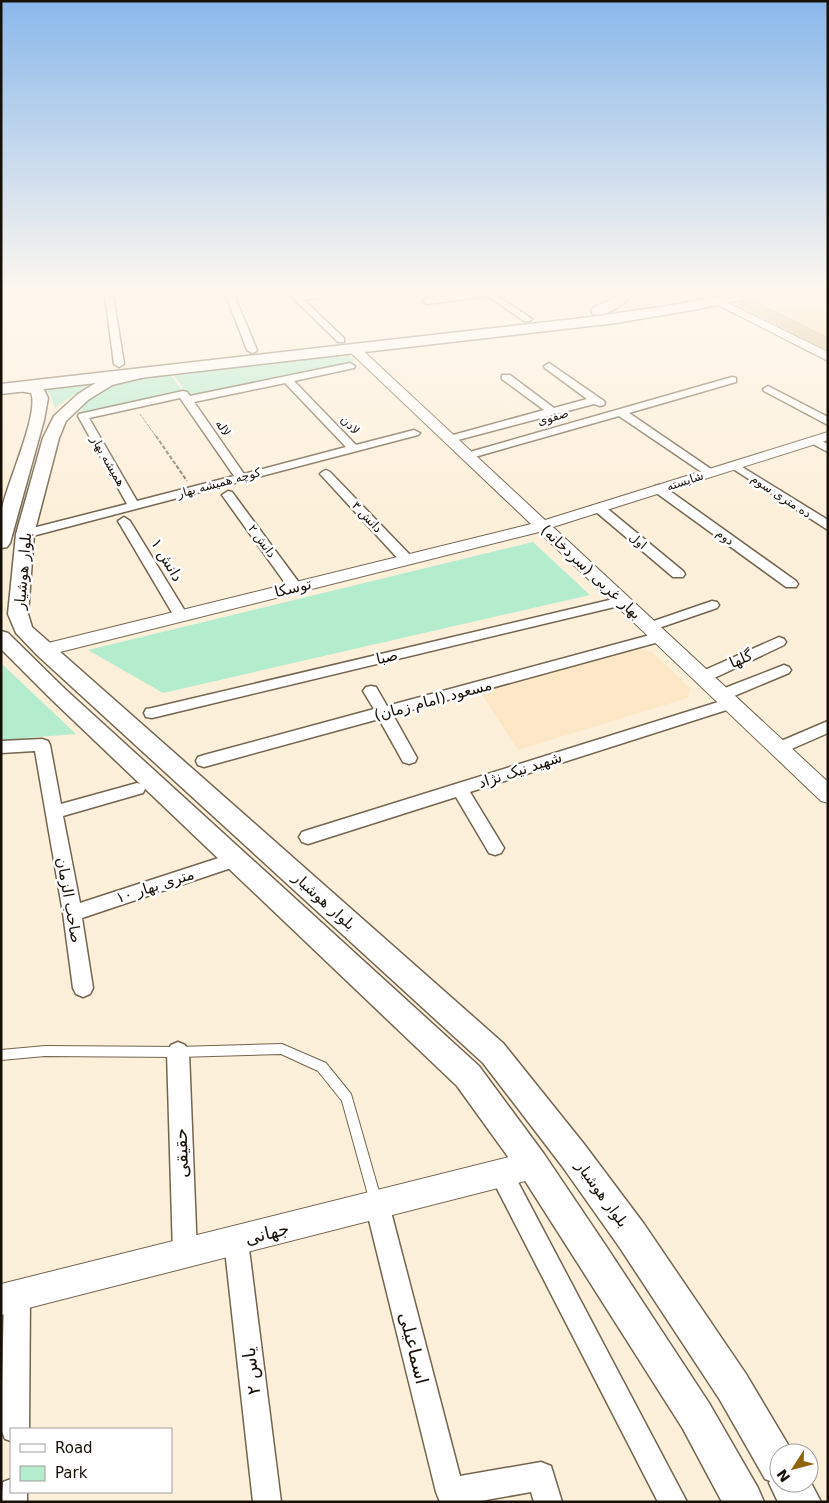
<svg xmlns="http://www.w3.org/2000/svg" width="829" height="1503" font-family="'DejaVu Sans','Noto Naskh Arabic',sans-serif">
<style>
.built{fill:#fce8c6}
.green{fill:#b4ecce}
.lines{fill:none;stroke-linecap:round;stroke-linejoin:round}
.service-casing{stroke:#73654e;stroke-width:2}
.minor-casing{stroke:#73654e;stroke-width:3}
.tertiary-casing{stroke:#73654e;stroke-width:2}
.secondary-casing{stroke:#73654e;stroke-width:3}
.primary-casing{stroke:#73654e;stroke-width:3}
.path-far1{stroke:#877e6f;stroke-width:1;stroke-dasharray:3 1;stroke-linecap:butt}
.path{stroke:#877e6f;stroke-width:2;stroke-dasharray:4 2;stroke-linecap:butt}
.service{fill:#fff;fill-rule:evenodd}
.minor{fill:#fff;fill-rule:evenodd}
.tertiary{fill:#fff;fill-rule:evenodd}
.secondary{fill:#fff;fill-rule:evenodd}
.primary{fill:#fff;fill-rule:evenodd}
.wall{fill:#d6bb8c}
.building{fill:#f9d9a3;stroke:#ae9872}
.labels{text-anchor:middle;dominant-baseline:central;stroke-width:5;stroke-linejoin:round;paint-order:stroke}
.far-street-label{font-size:12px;fill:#161007;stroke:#fff}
.street-label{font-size:15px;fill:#161007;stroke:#fff}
.near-street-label{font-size:18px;fill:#161007;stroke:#fff}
</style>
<rect width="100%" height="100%" fill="#fdf0db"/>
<path class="built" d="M630 647 652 652 690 688 688 698 518 750 479 690Z"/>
<path class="green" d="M346 353 355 362 190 397 172 373Z
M169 373 182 390 81 413 83 403 109 386Z
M88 385 55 408 50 394 44 389Z
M533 542 590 595 163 693 88 650Z
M1 663 76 734 1 740Z"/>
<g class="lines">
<g class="service-casing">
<path id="service" d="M282 1044 326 1063 351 1094 382 1202 381 1207 376 1208 371 1207 370 1202 342 1101 318 1071 281 1054 178 1057 45 1056 1 1060V1050L45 1046 178 1047Z"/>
</g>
<g class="minor-casing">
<path id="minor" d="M105 295H113L124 364 119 367 114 364Z
M226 295H234L257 350 255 352 252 353 247 350Z
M290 295H322L321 297 304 300 344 338V342H338Z
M463 295H496L532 319 530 321H524L488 296 427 304 423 301 427 298Z
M350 363 355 366 354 368 294 381 356 445 414 430 420 433 418 435 25 538 19 534 21 531 127 504 78 416 79 414 183 391 187 392 190 396ZM285 383 346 447 244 474 194 402ZM180 398 234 476 137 501 89 418Z
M549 363 604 401 605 403 604 405 600 406 594 404 454 441H446L444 439 446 437 544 410 502 379V375H510L554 408 587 399 545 368 544 366Z
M732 377 736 378V382L629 413 714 471 716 473 714 475H706L619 416 471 458 467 459 461 456 463 454Z
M768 386 828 417V425L764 391 763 389Z
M813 437 828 444V452L809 442 807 440Z
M734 462 828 520V530L730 467 728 465Z
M326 470 330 472 412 557 414 560 412 563H402L322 476 320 474 322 472Z
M659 485 663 486 796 581 798 584 796 587H786L655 492 653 489 655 486Z
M228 491 232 492 300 584 302 587 300 590H290L222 495Z
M599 504 603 505 683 571 685 574 683 577H673L595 511 593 508Z
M124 517 130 521 188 616 186 619H176L174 616 118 521Z
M622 597 629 601 627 604 152 718 146 717 144 713 146 709 152 708Z
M712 601 717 602 719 605 717 608 650 631 645 630 643 627 645 624Z
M661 632 666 634 668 637 666 640 393 715 417 758 415 762 409 764 403 762 379 719 204 767 198 765 196 761 198 757 204 755 374 709 363 691 366 687 371 686 376 687 387 706Z
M779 637 784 639 786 642 784 645 708 681H698L695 677 698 673Z
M784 665 789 667 791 670 789 673 727 699 722 700 717 699 714 695 717 691Z
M731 698 736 699 739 703 736 707 470 792 504 848 501 853 495 855 489 853 456 797 308 844 302 842 299 837 302 832 308 830Z
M828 721V733L780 754 774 752 772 748 774 744Z
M42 739 48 741 50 745 61 804 137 783 143 785 145 789 143 793 63 816 80 903 237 852 243 854 246 859 243 864 82 918 93 988 90 994 83 997 76 994 73 988 63 913 35 751 1 753V741Z
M178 1042 185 1045 189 1052 197 1254 194 1263 185 1266 176 1263 173 1254 167 1052 171 1045Z
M501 1161 509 1165 687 1502H658L493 1181 489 1173 493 1165Z
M377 1192 385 1196 389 1204 460 1476 541 1462 551 1466 562 1502H534L531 1492 475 1502H440L436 1492 365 1204 369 1196Z
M236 1229 245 1232 248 1241 281 1502H253L224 1241 227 1232Z
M17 1283 26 1287 30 1296 29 1429H11V1441L5 1439 1 1429 4 1296 8 1287Z
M11 1479V1492H27V1502H1L3 1482Z"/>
</g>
<g class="tertiary-casing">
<path id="tertiary" d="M718 298 828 352V361L714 303 713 301 714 299Z
M354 345 358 346 545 520 828 432V440L553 527 828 782V803L821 801 539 532 44 656 38 654 35 650 38 646 44 644 531 524 350 352 348 349Z
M533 1151 543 1155 547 1165 543 1175 533 1179 1 1315V1284Z"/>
</g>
<g class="secondary-casing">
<path id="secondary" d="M140 370 147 374 145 377 112 385 88 400 66 421 59 438 34 534 28 614 32 627 503 1043 584 1144 644 1224 746 1374 793 1453H779V1483H809V1479L821 1502H778L769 1483 770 1481 765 1479 720 1400 620 1248 562 1166 483 1063 37 655 16 633 8 614 16 534 43 438 54 416 78 394 102 379Z
M17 383 42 386 48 398 44 420 10 543 7 547 1 548C1 537 0 524 1 513 5 487 40 413 31 393L12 390 10 387 12 384Z
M1 631 8 633 65 689 479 1066 544 1154 606 1246 709 1403 758 1488 764 1502H722L683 1429 582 1270 522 1176 457 1086 51 699 1 649Z"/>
</g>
<g class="primary-casing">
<path id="primary" d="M617 295H631C624 305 606 317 593 314L591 311 593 308 614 298Z
M727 295H752L750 298 693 310 616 323 1 394V384L591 317 667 306Z"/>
</g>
<path class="path-far1" d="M140 414 157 438"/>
<path class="path" d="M156 436 187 481"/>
<use href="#service" class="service"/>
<use href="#minor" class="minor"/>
<use href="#tertiary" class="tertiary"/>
<use href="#secondary" class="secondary"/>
<use href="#primary" class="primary"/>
</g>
<path class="wall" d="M740 295H828V351L738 305Z"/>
<path class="building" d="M741 295H828V338Z"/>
<linearGradient id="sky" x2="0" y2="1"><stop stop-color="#8ab8eb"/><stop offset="0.58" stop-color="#fef8ef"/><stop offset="1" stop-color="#fef8ef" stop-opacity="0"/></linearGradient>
<rect width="829" height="505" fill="url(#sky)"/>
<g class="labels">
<g class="far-street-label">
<text transform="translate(553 417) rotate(-16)">صفوی</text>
<text transform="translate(350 425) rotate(46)">لادن</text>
<text transform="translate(223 428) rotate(56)">لاله</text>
<text transform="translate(108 461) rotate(60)">همیشه بهار</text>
<text transform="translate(685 481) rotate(-18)">شایسته</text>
<text transform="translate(219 483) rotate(-15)">کوچه همیشه بهار</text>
<text transform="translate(781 496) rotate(33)">ده متری سوم</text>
<text transform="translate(367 517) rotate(47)">دانش ۳</text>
<text transform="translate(725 537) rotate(36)">دوم</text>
<text transform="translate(262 541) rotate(54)">دانش ۲</text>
<text transform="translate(638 541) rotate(40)">اول</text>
</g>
<g class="street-label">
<text transform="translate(167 560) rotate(59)">دانش ۱</text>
<text transform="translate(23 571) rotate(-85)">بلوار هوشیار</text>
<text transform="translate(591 572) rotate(43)">بهار غربی (سردخانه)</text>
<text transform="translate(293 588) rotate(-14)">توسکا</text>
<text transform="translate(387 657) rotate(-13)">صبا</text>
<text transform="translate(741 659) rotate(-24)">گلها</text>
<text transform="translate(433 700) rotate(-15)">مسعود (امام زمان)</text>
<text transform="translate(520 770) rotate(-18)">شهید نیک نژاد</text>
<text transform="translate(155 886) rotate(-18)">۱۰ متری بهار</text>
<text transform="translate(69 900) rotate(80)">صاحب الزمان</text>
<text transform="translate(324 901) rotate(42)">بلوار هوشیار</text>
<text transform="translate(602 1194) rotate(54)">بلوار هوشیار</text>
</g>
<g class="near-street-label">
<text transform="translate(181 1153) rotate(-92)">حقیقی</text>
<text transform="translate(267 1233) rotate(-14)">جهانی</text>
<text transform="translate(414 1348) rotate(76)">اسماعیلی</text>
<text transform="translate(251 1371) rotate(-97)">یاس ۲</text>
</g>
</g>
<rect width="829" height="1503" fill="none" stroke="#161007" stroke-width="5"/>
<rect x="10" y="1428" width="162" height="65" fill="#ffffff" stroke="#a29f9c"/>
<rect x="20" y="1444" width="25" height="8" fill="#ffffff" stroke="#a29f9c"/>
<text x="55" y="1453" font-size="15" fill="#161007">Road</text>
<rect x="20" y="1466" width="25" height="15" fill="#b4ecce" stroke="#a29f9c"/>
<text x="55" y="1478" font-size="15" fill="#161007">Park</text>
<g transform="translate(794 1468) rotate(234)"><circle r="24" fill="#ffffff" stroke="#a29f9c"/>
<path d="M0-4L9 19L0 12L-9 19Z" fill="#90660d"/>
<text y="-8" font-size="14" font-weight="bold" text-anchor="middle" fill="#161007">N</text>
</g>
</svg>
